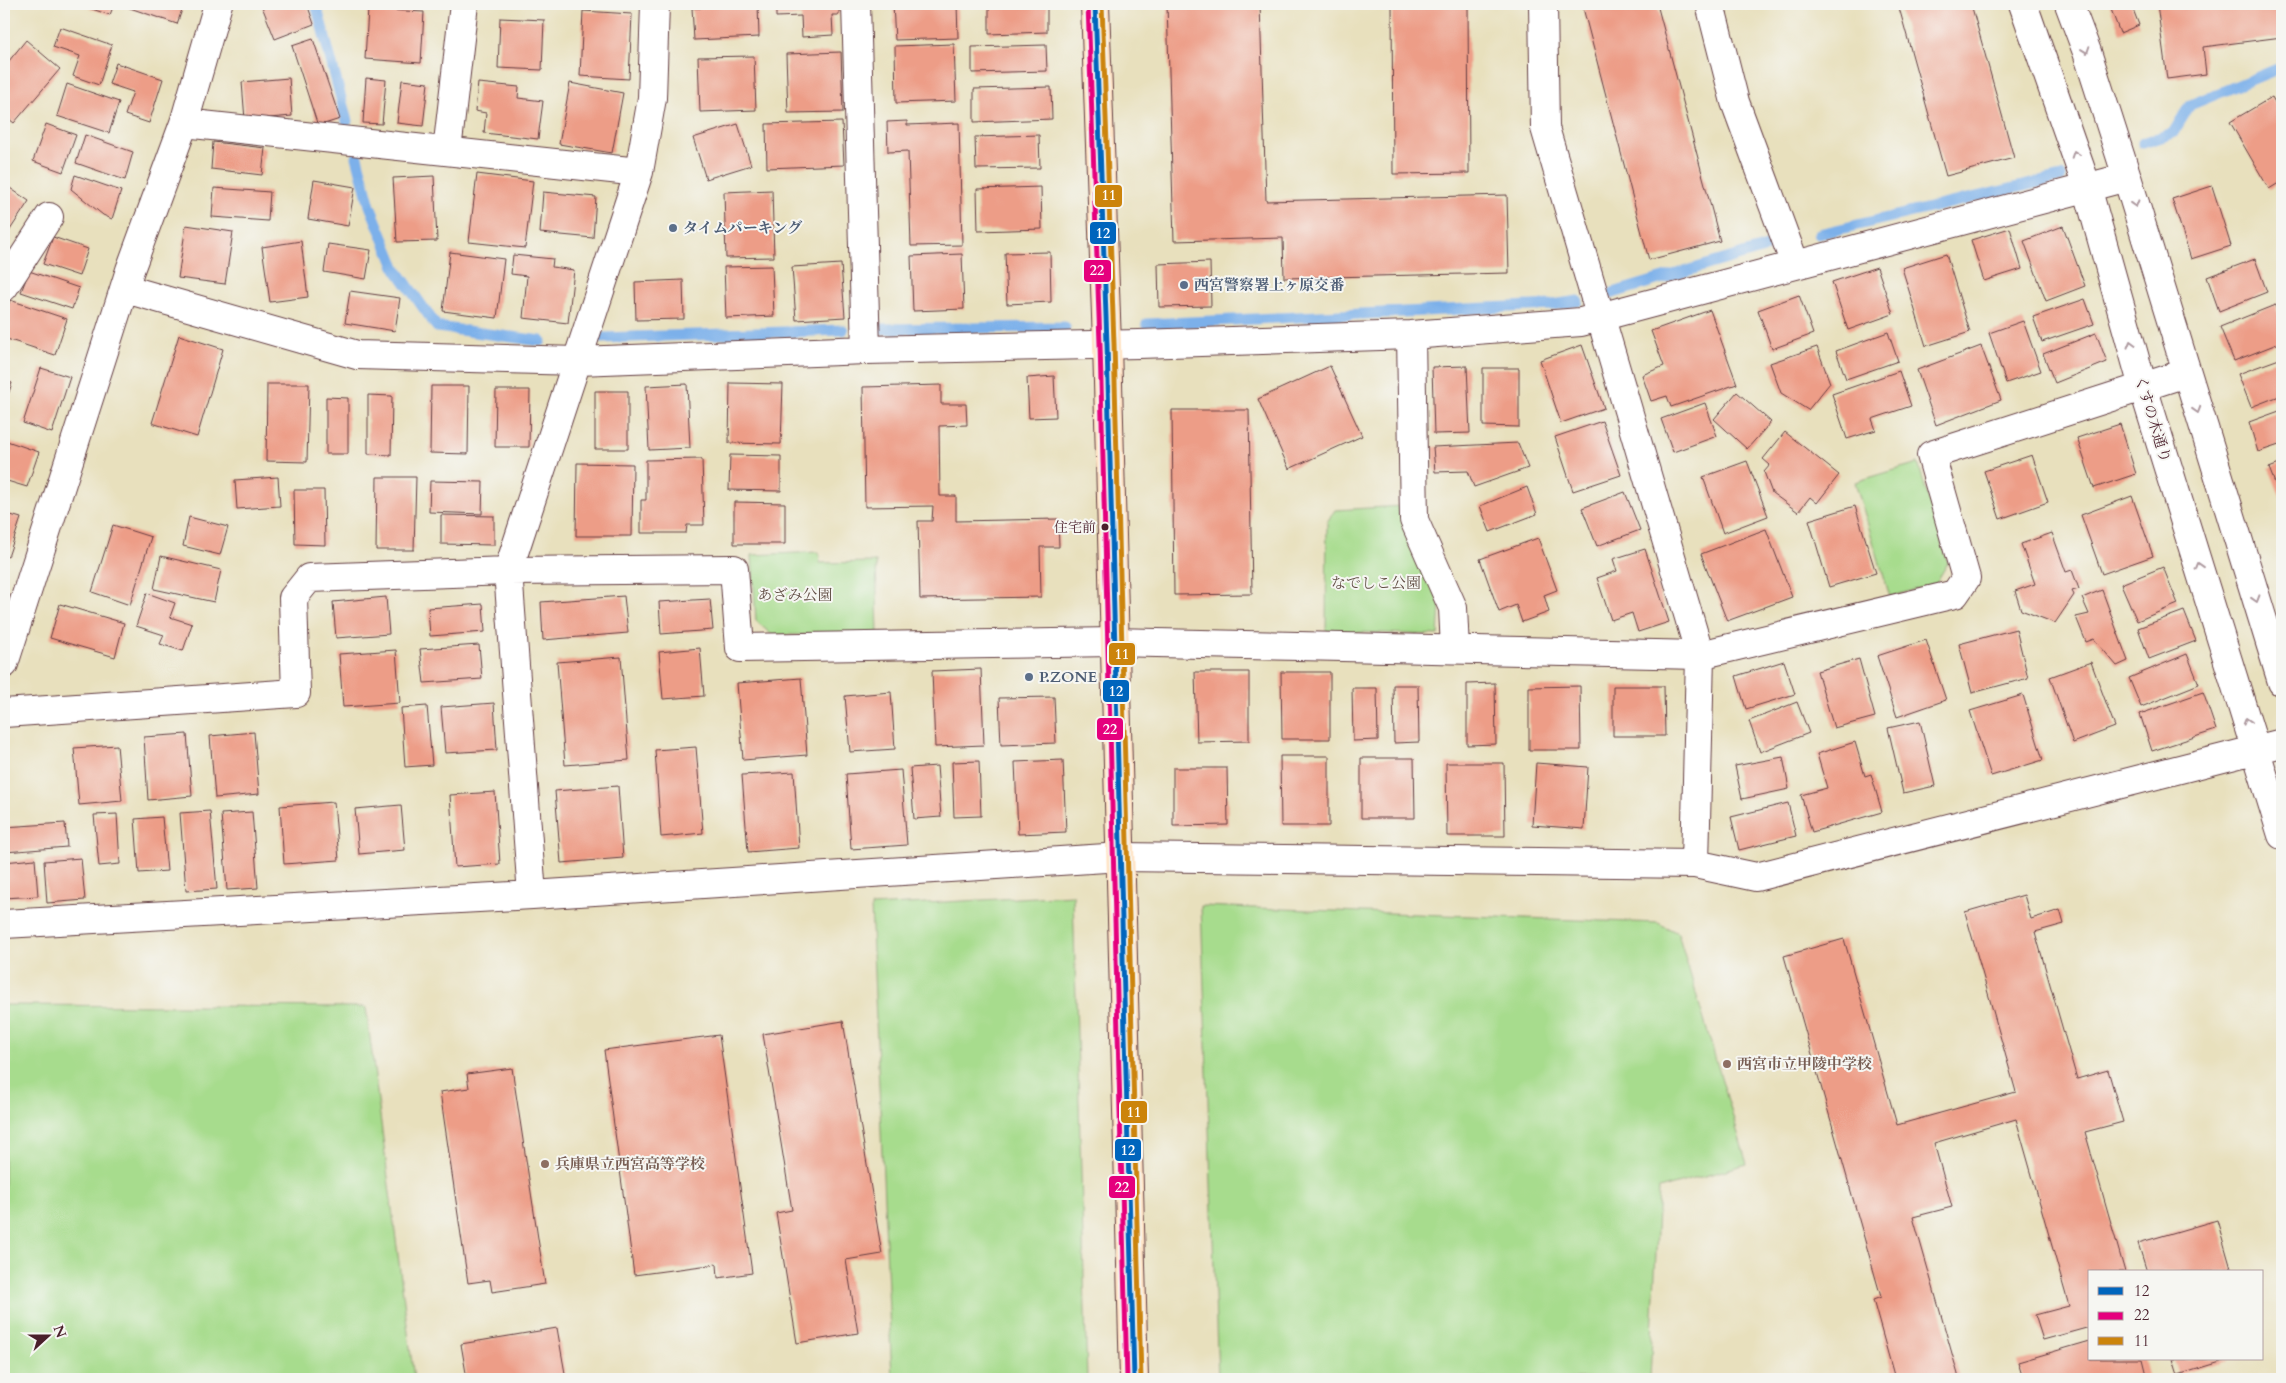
<svg xmlns="http://www.w3.org/2000/svg" width="2286" height="1383" font-family="Cardo,'Noto Serif JP',serif">
<style>
.green{fill:#a7dc8d;stroke:#787e5c}
.lines{fill:none;stroke-linecap:round;stroke-linejoin:round}
.stream{stroke:#7cb0ea;stroke-width:11}
.building{fill:#ed9d87}
.street-casing{stroke:#623c41;stroke-width:30}
.secondary-casing{stroke:#623c41;stroke-width:30}
.street{stroke:#fff;stroke-width:28}
.secondary{stroke:#ffe4c6;stroke-width:28}
.bus-1-casing{stroke:#f6f6f2;stroke-width:9}
.bus-2-casing{stroke:#f6f6f2;stroke-width:9}
.bus-3-casing{stroke:#f6f6f2;stroke-width:9}
.bus-1{stroke:#0065bd;stroke-width:5}
.bus-2{stroke:#e5007d;stroke-width:5}
.bus-3{stroke:#cc840b;stroke-width:5}
.oneway{stroke:#ae9aa0}
.service-dot{fill:#5c6f8a;stroke:#f6f6f2;stroke-width:2}
.bus-dot{fill:#4a1f2b;stroke:#f6f6f2;stroke-width:2}
.education-dot{fill:#8d6e63;stroke:#f6f6f2;stroke-width:2}
.labels{text-anchor:middle;dominant-baseline:central;stroke-width:4;stroke-linejoin:round;paint-order:stroke}
.bus-label{font-size:14px;fill:#4a1f2b;stroke:#f6f6f2;text-anchor:end}
.service-label{font-size:15px;font-weight:bold;fill:#4e5e75;stroke:#f6f6f2;text-anchor:start}
.street-label{font-size:15px;fill:#4a1f2b;stroke:#f6f6f2}
.park-label{font-size:15px;fill:#614e44;stroke:#f6f6f2}
.education-label{font-size:15px;font-weight:bold;fill:#785e54;stroke:#f6f6f2;text-anchor:start}
.line-badge{stroke:#f6f6f2;stroke-width:2}
.badge-label{font-size:14px;text-anchor:middle;font-weight:bold;fill:#fff}
</style>
<rect width="100%" height="100%" fill="#f6f6f2"/>
<filter id="ink" filterUnits="userSpaceOnUse"><feTurbulence type="fractalNoise" baseFrequency=".02" numOctaves="2"/><feDisplacementMap in="SourceGraphic" scale="10" xChannelSelector="R" yChannelSelector="G"/><feConvolveMatrix kernelMatrix="1 2 1 2 8 2 1 2 1" color-interpolation-filters="sRGB"/></filter>
<filter id="wash" filterUnits="userSpaceOnUse"><feTurbulence type="fractalNoise" baseFrequency=".0096" numOctaves="4" result="noise"/><feDisplacementMap in="SourceGraphic" scale="20" xChannelSelector="R" yChannelSelector="G"/><feGaussianBlur stdDeviation="1.12" result="paint"/><feColorMatrix in="noise" values="0 0 0 0 0 0 0 0 0 0 0 0 0 0 0 0 0 1.4 0 .05"/><feComposite in="paint" operator="in"/></filter>
<g filter="url(#wash)">
<rect width="100%" height="100%" fill="#e8e0bd"/>
<path class="green" d="M1918 463 1948 563 1936 583 1890 597 1855 482Z
M1402 506 1440 605 1438 635 1326 631 1327 522 1335 510Z
M819 552 820 563 876 562 878 634 772 635 756 621 752 555Z
M1073 895 1087 1379H892L871 906Z
M1201 906 1658 923 1678 933 1747 1164 1659 1189 1650 1379H1218Z
M4 1005 366 1007 414 1379H4Z"/>
<g class="lines">
<path class="stream" d="M316 4 347 121
M2143 143 2173 133 2190 105 2282 67
M357 157 370 206 396 269 437 327 541 341
M1819 234 2061 177
M1613 293 1767 247
M1147 324 1553 305 1578 301
M881 329 1065 327
M602 338 843 330"/>
</g>
<g id="blocks">
<path class="building" d="M91 4H114L110 15 89 8Z
M125 4H184L177 24 124 6Z
M261 4H307L314 24 275 39Z
M701 4H758L759 37 694 40 692 8H701Z
M776 4H839V15H832L833 35 802 37 801 16 776 17Z
M893 4H957L958 38 895 40Z
M989 4H1047V32L989 34Z
M1167 4H1260L1266 201 1507 195 1509 273 1284 278 1283 238 1174 241Z
M1392 4H1468L1469 173 1393 174Z
M1582 4H1657L1720 241 1649 260Z
M1898 4H1971L2014 158 1946 176Z
M2109 4H2131L2139 25 2120 33Z
M2157 4H2282V37L2203 47 2206 74 2167 79Z
M368 9 424 12 421 63 365 59Z
M583 11 632 14 629 79 580 76Z
M500 18 544 20 542 70 498 68Z
M60 27 112 45 99 85 73 76 80 56 53 47Z
M313 39 340 119 318 126 292 46Z
M26 40 60 69 14 123 4 115V67Z
M954 44 956 101 896 103 895 46Z
M1046 45 1047 71 972 73V47Z
M841 52 843 112 788 113 786 54Z
M754 56 756 110 700 112 698 57Z
M116 63 163 79 149 123 125 115 133 92 109 84Z
M289 78 292 116 245 120 242 82Z
M366 78 386 80 382 124 363 123Z
M402 80 428 83 423 126 397 123Z
M478 83 519 87 518 98 543 101 538 139 484 133 486 113 475 111Z
M570 83 623 93 612 153 559 144Z
M67 84 119 102 109 133 57 116Z
M1051 87 1052 119 974 122V89Z
M2272 97 2282 115V181L2269 189 2230 122Z
M907 121V125L959 123 962 245 911 246 908 151 888 152 887 122Z
M842 122 844 165 767 168 766 124Z
M46 124 76 135 63 172 33 161Z
M738 124 751 165 706 179 693 138Z
M85 135 133 152 125 180 76 163Z
M1039 135 1040 168 976 169 975 137Z
M213 142 265 148 262 175 211 169Z
M477 174 533 181 525 248 469 242Z
M75 175 121 191 112 219 103 215 71 189Z
M434 176 437 241 397 242 393 178Z
M314 180 355 187 348 226 308 219Z
M4 184 29 201 8 233 4 230Z
M2212 186 2231 246 2191 259 2172 199Z
M1041 187 1042 229 978 231 977 189Z
M214 188 270 192 268 221 212 217Z
M772 190 774 257 726 258 724 192Z
M543 192 596 197 593 238 540 233Z
M186 225 233 232 225 284 178 278Z
M2063 226 2085 286 2046 301 2024 241Z
M2010 228 2022 269 1984 281 1971 240Z
M53 237 88 249 79 276 43 264Z
M301 241 308 297 270 302 262 247Z
M328 244 371 250 366 279 324 272Z
M450 252 504 259 497 318 443 311Z
M1050 252 1051 302 1007 304 1005 253Z
M962 254 964 309 913 311 911 256Z
M1946 254 1970 332 1926 346 1902 268Z
M513 255 553 259 552 267 574 270 568 323 523 318 527 276 511 274Z
M2255 259 2267 292 2219 311 2207 277Z
M1210 262 1211 306 1159 307 1158 264Z
M841 264 845 317 796 320 792 267Z
M772 266 774 316 726 318 724 267Z
M1877 267 1893 314 1848 330 1832 282Z
M29 271 79 288 72 309 21 292Z
M683 280 684 319 636 320 635 282Z
M350 291 400 298 395 331 345 323Z
M1799 295 1813 334 1772 349 1758 310Z
M2085 299 2094 324 2042 342 2033 317Z
M10 300 67 319 55 355 4 338V318Z
M2275 305 2282 323V342L2234 361 2220 327Z
M1710 310 1737 384 1671 407 1667 396 1651 401 1642 375 1664 366 1651 331Z
M2023 321 2041 371 2006 383 1989 333Z
M1888 332 1898 361 1846 379 1836 351Z
M2096 333 2107 362 2055 383 2043 354Z
M179 335 223 349 197 437 152 423Z
M1582 345 1604 408 1561 423 1540 360Z
M1981 346 2001 400 1936 425 1917 370Z
M1817 347 1830 383 1808 410 1781 393 1770 363Z
M2282 358V395L2251 407 2238 374Z
M1330 366 1362 436 1289 469 1258 399Z
M1467 366 1470 433 1434 434 1432 367Z
M41 368 70 377 52 433 23 423Z
M1483 368H1519V427L1483 426Z
M1899 371 1911 406 1872 419 1876 430 1847 439 1832 394Z
M1054 376 1056 417 1029 418 1027 378Z
M4 380 12 383 4 407Z
M730 383 783 384 781 444 729 443Z
M267 384H309L307 462 266 461Z
M687 384 690 448 649 450 646 386Z
M941 385V404H966L967 425 939 426 940 496H956V521L1058 519 1059 547H1040L1041 597 920 599 918 521H932L933 506 865 507 863 387Z
M431 386H469L468 454 430 453Z
M496 390H530L529 447H495Z
M595 391H628V449H595Z
M1737 392 1771 422 1747 449 1714 419Z
M368 395 392 396 391 455 368 454Z
M326 397 348 398V454H326Z
M1705 403 1717 436 1673 452 1661 419Z
M1172 410H1249L1252 594 1174 595Z
M2282 410V444L2258 452 2249 422Z
M1602 421 1621 475 1573 491 1555 437Z
M2120 424 2136 474 2094 488 2077 438Z
M1785 432 1839 475 1817 503 1810 497 1798 512 1772 493 1764 472 1770 465 1763 459Z
M4 440 39 452 27 487 4 480Z
M1518 443 1528 468 1474 487 1468 471 1435 472 1433 447Z
M730 455 781 456V491L729 490Z
M2032 455 2048 502 2000 519 1984 471Z
M702 459 704 525H687L686 533H641V500H646V460Z
M1747 461 1768 516 1723 533 1703 477Z
M577 463 633 464 632 536H576Z
M2282 463V501L2269 468Z
M278 477 280 506 237 509 235 480Z
M377 477H416L414 550H376Z
M430 481 483 482 482 514 429 512Z
M1527 487 1537 514 1490 532 1480 506Z
M294 490H324L325 545 295 544Z
M1625 492 1640 530 1597 546 1582 508Z
M2132 496 2153 556 2102 574 2081 515Z
M734 502 785 503V544H734Z
M1855 506 1876 573 1829 587 1809 520Z
M4 513 21 518 8 557 4 555Z
M441 515 494 516V545L441 544Z
M189 517 228 527 220 555 183 546Z
M113 525 151 537 130 605 92 592Z
M1766 529 1792 597 1727 621 1701 554Z
M2052 533 2066 572 2072 570 2079 589 2072 591 2074 595 2055 623 2021 610 2015 591 2035 584 2021 544Z
M1538 538 1557 590 1544 595 1549 612 1522 622 1516 605 1499 612 1480 559Z
M1645 549 1669 622 1638 632 1632 613 1611 620 1597 578 1617 571 1613 559Z
M161 556 221 570 214 602 154 589Z
M2163 567 2178 604 2137 621 2121 584Z
M2102 590 2128 661 2117 666 2094 639 2086 642 2076 617 2089 614 2082 598Z
M147 593 175 603 170 617 192 624 183 651 160 644 164 635 136 626Z
M624 596 628 633 543 640 541 602Z
M386 597 389 634 336 638 333 602Z
M710 599 713 630 661 634 659 602Z
M60 604 124 623 115 657 50 638Z
M483 604 485 632 430 636 428 608Z
M2184 611 2196 641 2149 659 2138 628Z
M2016 629 2028 678 1972 693 1959 644Z
M1926 640 1946 700 1897 717 1877 656Z
M479 645 482 679 424 683 420 649Z
M700 648 704 696 663 699 659 652Z
M396 650 400 703 343 707 339 654Z
M2187 654 2199 684 2141 707 2129 678Z
M621 657 629 760 565 765 557 662Z
M1859 659 1875 717 1834 728 1817 671Z
M1784 661 1795 694 1746 709 1736 676Z
M2091 662 2115 727 2073 743 2050 677Z
M981 669 984 745 935 747 932 671Z
M1195 672H1249V741L1197 742Z
M1281 672H1330V739H1282Z
M801 678 807 755 743 760 737 683Z
M1495 683 1496 744 1467 745V684Z
M1393 685H1418L1419 742 1394 743Z
M1580 686 1581 750H1529V687Z
M1613 686H1664L1665 736H1613Z
M1352 688H1377L1378 740 1353 741Z
M891 692 895 749 850 752 845 696Z
M2203 692 2216 730 2152 751 2140 714Z
M2023 695 2043 760 1991 776 1970 711Z
M1054 697 1056 743 1001 745 999 698Z
M1797 702 1809 733 1760 752 1749 721Z
M494 703 497 750 445 753 441 707Z
M427 706 432 765 405 767 401 708Z
M1920 721 1935 786 1903 793 1888 728Z
M254 732 259 794 215 798 210 736Z
M187 734 192 796 148 800 144 737Z
M1855 742 1865 776 1871 774 1882 812 1812 832 1801 795 1827 788 1817 754Z
M117 745 122 801 79 805 74 748Z
M696 747 703 833 661 837 655 750Z
M1280 756H1329V826H1281Z
M1783 757 1789 789 1742 799 1735 766Z
M1361 758H1414L1415 818H1361Z
M1063 760 1066 832 1018 834 1015 762Z
M979 761 981 816 954 817 952 762Z
M1446 763H1504L1505 836H1447Z
M1536 763 1588 767 1584 829 1532 825Z
M937 766 941 817 914 819 910 768Z
M1173 768H1227L1228 825 1173 826Z
M901 770 907 845 851 849 846 774Z
M794 772 799 848 748 852 742 775Z
M618 786 623 858 561 863 555 791Z
M495 792 500 864 455 867 450 795Z
M334 802 339 860 284 864 280 806Z
M1788 803 1796 836 1739 850 1731 817Z
M401 805 405 850 359 854 355 809Z
M210 811 217 889 186 891 180 813Z
M252 812 258 888 227 890 221 814Z
M117 814 120 864 99 866 94 815Z
M162 817 167 871 139 873 135 819Z
M65 823 67 847 5 852 4 827Z
M81 858 85 900 47 903 44 861Z
M35 859 38 896 4 898V862Z
M2024 895 2031 919 2060 910 2064 924 2035 932 2077 1079 2108 1070 2123 1122 2085 1132 2125 1272H2090V1327L2043 1340 2035 1315 2069 1306 2016 1119 1934 1143 1952 1207 1913 1217 1959 1378 1895 1379 1873 1300 1881 1297 1784 956 1844 939 1897 1125 2016 1092 1965 912Z
M843 1021 882 1254 846 1260 858 1333 797 1343 776 1213 792 1210 763 1034Z
M719 1035 752 1273 718 1278 717 1264 634 1275 604 1050Z
M512 1068 545 1284 492 1292 490 1280 468 1283 440 1092 469 1088 467 1074Z
M2217 1220 2232 1272H2147L2138 1243Z
M557 1328 566 1379H467L461 1344Z
M2090 1341V1359H2143L2148 1379H2023L2018 1362Z
M2173 1359H2227V1360L2178 1375Z"/>
</g>
</g>
<g filter="url(#ink)">
<use href="#blocks" fill-opacity="0" stroke="#623c41" stroke-width="1"/>
<g class="lines">
<g class="street-casing">
<path id="street" d="M856 4 866 350
M1543 4 1545 128 1700 655 1695 864
M1710 4 1735 102 1795 264
M2023 4 2087 187 2143 387 2282 835
M2069 4 2087 52 2127 177 2282 682
M184 123 639 172
M447 151 464 4
M4 287 49 217
M126 289 357 355 578 361 866 350 1139 344 1411 335 1581 322 2127 177
M1411 335 1414 520 1453 608 1455 649
M4 664 130 270 184 123 218 4
M4 713 296 693 293 598 309 578 508 571 734 569 740 648 1113 642 1700 655 1955 594 1966 578 1931 455 2186 373
M532 895 508 571 639 172 652 98 655 4
M4 924 532 895 1121 857 1695 864 1756 877 2282 743"/>
</g>
<g class="secondary-casing">
<path id="secondary" d="M1095 4 1107 344 1134 1379"/>
</g>
<use href="#street" class="street"/>
<use href="#secondary" class="secondary"/>
<g class="bus-1-casing">
<path id="bus-1" d="M1095 4 1107 344 1134 1379"/>
</g>
<g class="bus-2-casing">
<path id="bus-2" d="M1088 4 1100 344 1127 1379"/>
</g>
<g class="bus-3-casing">
<path id="bus-3" d="M1102 4 1114 344 1141 1379"/>
</g>
<use href="#bus-1" class="bus-1"/>
<use href="#bus-2" class="bus-2"/>
<use href="#bus-3" class="bus-3"/>
</g>
<defs><path id="oneway-chevron" d="M-2-3.5L2.5 0L-2 3.5" fill="none" stroke-width="1.6" stroke-linecap="round" stroke-linejoin="round" transform="scale(1.25)"/></defs>
<g class="oneway">
<use href="#oneway-chevron" transform="translate(2086 50) rotate(71)"/>
<use href="#oneway-chevron" transform="translate(2075 154) rotate(-109)"/>
<use href="#oneway-chevron" transform="translate(2135 204) rotate(73)"/>
<use href="#oneway-chevron" transform="translate(2131 344) rotate(-106)"/>
<use href="#oneway-chevron" transform="translate(2197 410) rotate(73)"/>
<use href="#oneway-chevron" transform="translate(2199 566) rotate(-107)"/>
<use href="#oneway-chevron" transform="translate(2256 599) rotate(73)"/>
<use href="#oneway-chevron" transform="translate(2247 721) rotate(-107)"/>
</g>
</g>
<g class="service-dot">
<circle cx="673" cy="228" r="5"/>
<circle cx="1184" cy="285" r="5"/>
<circle cx="1029" cy="677" r="5"/>
</g>
<circle class="bus-dot" cx="1105" cy="527" r="4.5"/>
<g class="education-dot">
<circle cx="1727" cy="1064" r="5"/>
<circle cx="545" cy="1164" r="5"/>
</g>
<g class="labels">
<g class="bus-label">
<text x="1096" y="527">住宅前</text>
</g>
<g class="service-label">
<text x="683" y="228">タイムパーキング</text>
<text x="1194" y="285">西宮警察署上ヶ原交番</text>
<text x="1039" y="677">P.ZONE</text>
</g>
<g class="street-label">
<text transform="translate(2153 419) rotate(73)">くすの木通り</text>
</g>
<g class="park-label">
<text x="1376" y="583">なでしこ公園</text>
<text x="795" y="595">あざみ公園</text>
</g>
<g class="education-label">
<text x="1737" y="1064">西宮市立甲陵中学校</text>
<text x="555" y="1164">兵庫県立西宮高等学校</text>
</g>
</g>
<g class="line-badge">
<rect x="1094" y="184" width="29" height="24" rx="5" fill="#cc840b"/>
<rect x="1089" y="221" width="28" height="24" rx="5" fill="#0065bd"/>
<rect x="1083" y="259" width="29" height="24" rx="5" fill="#e5007d"/>
<rect x="1108" y="642" width="28" height="24" rx="5" fill="#cc840b"/>
<rect x="1102" y="679" width="28" height="24" rx="5" fill="#0065bd"/>
<rect x="1096" y="717" width="28" height="24" rx="5" fill="#e5007d"/>
<rect x="1120" y="1100" width="28" height="24" rx="5" fill="#cc840b"/>
<rect x="1114" y="1138" width="28" height="24" rx="5" fill="#0065bd"/>
<rect x="1108" y="1175" width="28" height="24" rx="5" fill="#e5007d"/>
</g>
<g class="badge-label">
<text x="1109" y="200">11</text>
<text x="1103" y="238">12</text>
<text x="1097" y="275">22</text>
<text x="1122" y="659">11</text>
<text x="1116" y="696">12</text>
<text x="1110" y="734">22</text>
<text x="1134" y="1117">11</text>
<text x="1128" y="1155">12</text>
<text x="1122" y="1192">22</text>
</g>
<rect width="2286" height="1383" fill="none" stroke="#f6f6f2" stroke-width="20"/>
<rect x="2088" y="1270" width="175" height="90" fill="#f6f6f2" stroke="#b1a0a2"/>
<rect x="2098" y="1287" width="25" height="8" fill="#0065bd" stroke="#b1a0a2"/>
<text x="2134" y="1296" font-size="15" fill="#4a1f2b">12</text>
<rect x="2098" y="1312" width="25" height="8" fill="#e5007d" stroke="#b1a0a2"/>
<text x="2134" y="1320" font-size="15" fill="#4a1f2b">22</text>
<rect x="2098" y="1337" width="25" height="8" fill="#cc840b" stroke="#b1a0a2"/>
<text x="2134" y="1346" font-size="15" fill="#4a1f2b">11</text>
<g transform="translate(48 1336) rotate(69)" stroke="#f6f6f2" stroke-width="4" paint-order="stroke">
<path d="M0-4L9 19L0 12L-9 19Z" fill="#4a1f2b"/>
<text y="-8" font-size="14" font-weight="bold" text-anchor="middle" fill="#4a1f2b">N</text>
</g>
</svg>
